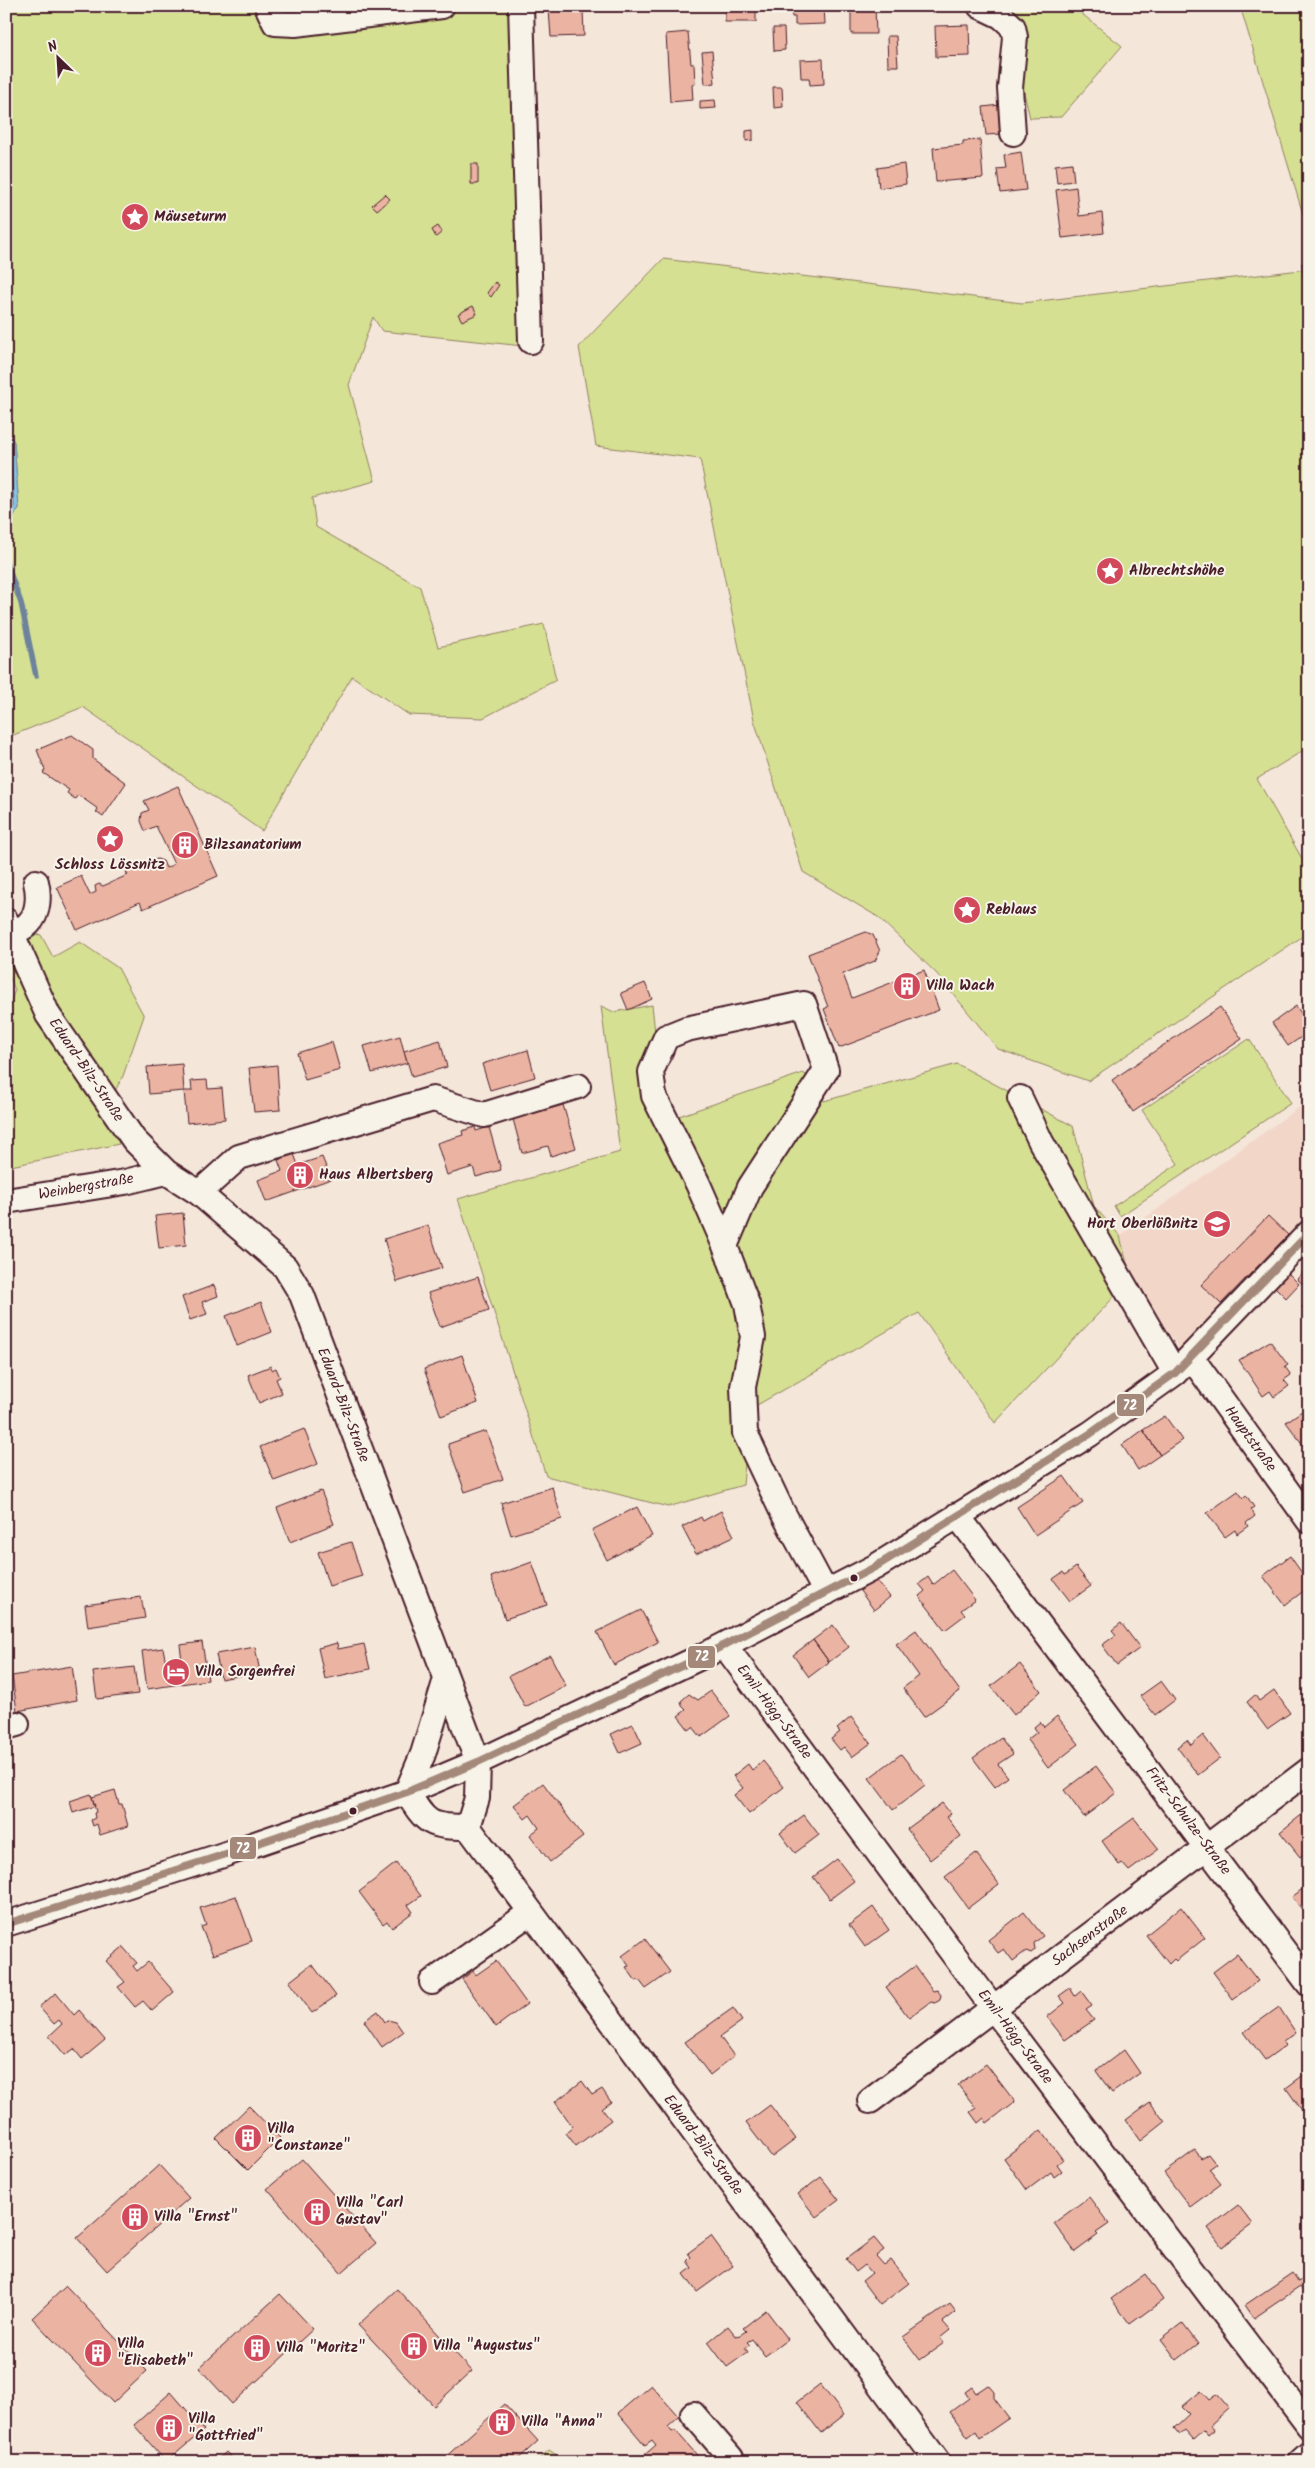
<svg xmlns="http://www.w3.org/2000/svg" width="1315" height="2468" font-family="Kalam,sans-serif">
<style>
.built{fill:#f2d7c9}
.green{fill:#d5e093;stroke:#90805f}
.water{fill:#85c4e6;stroke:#6d829b}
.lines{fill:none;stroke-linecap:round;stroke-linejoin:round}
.shore{stroke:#626176;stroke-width:1}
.stream{stroke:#6d829b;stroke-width:5.5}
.building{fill:#ebb3a2;stroke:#4a1f2b}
.minor-casing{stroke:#4a1f2b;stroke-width:28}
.minor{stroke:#f7f3e8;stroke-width:24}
.bus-1-casing{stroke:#f7f3e8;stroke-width:11}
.bus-1{stroke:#a4897a;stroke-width:8}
.bus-dot{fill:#4a1f2b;stroke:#f7f3e8;stroke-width:2}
.labels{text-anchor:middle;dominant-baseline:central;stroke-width:4;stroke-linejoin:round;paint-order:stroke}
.poi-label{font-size:15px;font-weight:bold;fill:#4a1f2b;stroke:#f7f3e8;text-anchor:start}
.street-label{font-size:15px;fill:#4a1f2b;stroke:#f7f3e8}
.line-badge{stroke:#f7f3e8;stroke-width:2}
.badge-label{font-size:14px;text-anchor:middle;font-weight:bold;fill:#fff}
</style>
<rect width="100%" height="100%" fill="#f5e6da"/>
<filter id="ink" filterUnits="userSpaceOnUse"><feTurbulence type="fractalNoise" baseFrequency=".02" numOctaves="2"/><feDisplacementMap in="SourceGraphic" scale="10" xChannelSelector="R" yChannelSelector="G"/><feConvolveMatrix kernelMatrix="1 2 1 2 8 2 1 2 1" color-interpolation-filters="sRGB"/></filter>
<g filter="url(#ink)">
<path class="built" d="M1309 1100V1213L1180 1349 1131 1279 1120 1236Z"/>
<path class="green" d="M6 6H533L542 348 382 331 373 317 349 385 375 481 312 498 316 527 420 587 438 647 544 624 556 680 483 718 409 715 352 676 262 831 83 707 6 738V528L19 508 14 442 6 429Z
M1003 6H1072L1122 46 1061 117 1030 118Z
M1240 6H1309V234Z
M663 259 1022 303 1309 269V747L1257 779 1309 871V932L1088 1081 998 1049 937 974 878 917 803 872 754 720 700 459 596 446 579 347Z
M26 932 41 935 53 957 80 942 118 968 144 1016 123 1076 106 1108 119 1144 6 1167V1006L9 1005 15 990 6 968V940Z
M652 1005 659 1069 676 1117 803 1073 814 1080 824 1101 957 1064 1073 1126 1094 1206 1120 1236 1131 1279 995 1423 919 1313 750 1409 743 1485 668 1507 546 1476 458 1199 620 1152 601 1006 614 1012Z
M1249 1039 1291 1103 1120 1216 1114 1206 1178 1164 1142 1110Z
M549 2450 567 2462H536Z"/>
<path class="water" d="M6 429 14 442 19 508 6 528Z"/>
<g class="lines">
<path class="shore" d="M6 439 9 444 14 506 6 519"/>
<path class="stream" d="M6 562 21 603 36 676"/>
</g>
<path class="building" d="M629 6H645V10L630 12Z
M725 6H756V22H725Z
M791 6H824L825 24 795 25V17H792Z
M851 6H875L876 34H851Z
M583 9 584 36 551 37 549 10Z
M969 25 970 56 936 57 935 26Z
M773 28H784L785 50 774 51Z
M688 32 691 64H694L695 84 692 85 693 100 670 102 666 34Z
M887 36H896L898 66H888Z
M712 51 715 83 705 84 702 52Z
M823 59 824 84 810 85 809 78H801L800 60Z
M773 87H782L783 107 774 108Z
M715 100 716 108 700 109V101Z
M1000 105 1002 134 986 135 983 107Z
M753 130V140L746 141V131Z
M980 140 983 178 936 182 933 148 963 145V141Z
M1021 152 1026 190 1000 193 997 169 1006 168 1004 155Z
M1072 163 1074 181 1057 183 1055 165Z
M471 164H478V184H471Z
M904 164 906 184 879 188 877 168Z
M1076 187 1079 216 1102 213 1104 233 1062 238 1056 190Z
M385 194 390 199 377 210 372 205Z
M438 226 442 232 436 237 432 230Z
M1309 262V278H1303L1302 263Z
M495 282 499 285 491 297 487 293Z
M473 306 477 314 462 321 458 314Z
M72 735 93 750V759L126 783 103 817 96 812 98 809 78 795 75 799 67 793 69 790 43 773 45 770 37 750Z
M178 786 218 876 143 909 140 902 77 930 57 887 81 876 90 895 96 892 95 886 99 884 103 886 128 875 126 872 157 859 163 861 166 868 174 864 156 826 145 831 141 821 142 813 149 810 144 801Z
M866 932 873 935 880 951 875 961 843 974 852 998 924 970 939 1010 839 1048 824 1009 828 1007 808 954Z
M645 983 652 999 628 1010 621 993Z
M1296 1006 1309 1025V1032L1288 1046 1272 1023Z
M1220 1007 1242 1039 1133 1112 1112 1080Z
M400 1036 407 1063 372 1073 364 1046Z
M440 1040 447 1067 412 1077 404 1051Z
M332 1042 340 1070 305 1080 297 1053Z
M528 1050 535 1077 490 1090 482 1064Z
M182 1064 184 1091 149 1094 147 1067Z
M277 1065 280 1110 254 1112 249 1068Z
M207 1080 208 1089 222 1088 225 1119 187 1123 184 1091H192L191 1081Z
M563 1105 576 1148 551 1156 548 1146 522 1153 513 1119Z
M475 1127 476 1131 489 1127 501 1170 476 1177 473 1167 447 1175 437 1143 463 1135 462 1131Z
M294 1154 298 1165 322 1157 331 1179 266 1202 258 1180 282 1171 278 1160Z
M183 1213 186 1245 159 1248 155 1216Z
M1268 1216 1288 1235 1221 1304 1201 1285Z
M428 1225 442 1268 397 1282 384 1239Z
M1309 1266V1289L1297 1279Z
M1287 1272 1299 1284 1286 1298 1274 1286Z
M478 1277 489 1310 440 1327 428 1293Z
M214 1285 218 1296 202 1302 207 1314 190 1320 182 1297Z
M261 1302 272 1332 237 1346 226 1316Z
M1309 1302V1315L1302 1307Z
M1270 1341 1288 1365 1285 1367 1291 1375 1284 1380 1289 1386 1274 1397 1270 1391 1263 1396 1239 1360Z
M462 1355 478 1403 441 1416 424 1369Z
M271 1366 272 1370 276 1368 280 1377 276 1379 282 1393 259 1403 248 1375Z
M1309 1406V1453L1286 1422Z
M1165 1416 1182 1440 1160 1455 1143 1430Z
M304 1429 318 1464 274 1481 260 1447Z
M1143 1430 1160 1455 1138 1470 1122 1445Z
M486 1431 503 1479 465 1492 448 1444Z
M1064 1476 1083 1503 1035 1535 1017 1507Z
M552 1487 562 1519 511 1535 501 1503Z
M321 1491 334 1524 290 1542 277 1508Z
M1238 1491 1243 1498 1246 1495 1254 1507 1251 1509 1255 1516 1246 1523 1248 1526 1237 1534 1235 1530 1225 1537 1207 1513Z
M637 1507 652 1536 607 1560 592 1530Z
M721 1511 734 1536 696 1554 682 1527 701 1517 703 1521Z
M351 1542 362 1576 329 1586 318 1552Z
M1290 1556 1309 1583V1587L1285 1605 1263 1576Z
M532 1562 547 1605 505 1619 491 1577Z
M1076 1567 1091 1586 1070 1601 1053 1579 1063 1572 1065 1575Z
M952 1570 975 1600 961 1610 965 1615 945 1630 919 1596 925 1591 919 1584 928 1577 933 1585Z
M875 1579 890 1597 874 1610 860 1591Z
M141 1597 145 1618 88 1627 85 1605Z
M641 1610 658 1642 614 1665 597 1632Z
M1121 1623 1140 1648 1117 1665 1102 1645 1116 1635 1112 1630Z
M833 1625 849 1647 829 1662 813 1640Z
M916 1630 960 1691 924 1717 903 1688 919 1676 896 1644Z
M813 1640 829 1662 809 1677 793 1655Z
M202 1642 208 1680 147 1689 142 1651 163 1648 166 1663 182 1660 180 1645Z
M337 1643 338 1649 364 1644 370 1669 325 1679 318 1648Z
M255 1647 260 1672 221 1679 216 1654Z
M550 1655 566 1686 525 1707 509 1676Z
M1020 1664 1041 1691 1014 1715 991 1686Z
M72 1666 77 1700 17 1711 12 1676Z
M134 1667 138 1694 97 1699 93 1672Z
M1161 1681 1175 1700 1155 1715 1140 1696Z
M1274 1690 1290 1713 1267 1729 1247 1702 1255 1695 1259 1701Z
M711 1691 730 1716 701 1737 693 1727 689 1730 678 1716 686 1710 682 1706 681 1701 689 1694 698 1700Z
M1057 1716 1079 1744 1048 1768 1027 1740 1037 1732 1034 1727 1040 1722 1044 1727Z
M851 1717 871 1743 852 1757 844 1747 840 1750 831 1739 840 1732 837 1729Z
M633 1724 642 1743 620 1753 611 1734Z
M1203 1735 1220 1758 1198 1775 1177 1747 1187 1740 1191 1745Z
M1001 1738 1013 1754 998 1764 1008 1777 995 1787 973 1758Z
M901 1754 925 1785 893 1810 869 1778Z
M763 1761 784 1787 749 1814 734 1795 743 1788 733 1776 748 1764 752 1770Z
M1096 1766 1116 1793 1084 1817 1064 1790Z
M543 1783 583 1837 550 1862 530 1835 539 1828 530 1815 525 1819 514 1805Z
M115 1790 119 1804H122L128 1826 100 1835 97 1824 93 1826 91 1820 95 1818 94 1813 96 1812 92 1797Z
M91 1794 95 1806 73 1813 70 1801Z
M942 1803 951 1814 947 1817 961 1836 930 1860 907 1829Z
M1309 1809V1850L1300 1857 1280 1832Z
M804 1815 819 1835 795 1853 780 1833Z
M1134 1818 1159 1849 1129 1871 1122 1863 1119 1865 1102 1841Z
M976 1853 999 1884 968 1908 945 1877Z
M837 1859 854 1881 830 1899 813 1877Z
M396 1863 421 1896 408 1905 413 1912 392 1928 387 1921 383 1924 359 1892Z
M1309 1884V1918L1292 1897Z
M236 1896 252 1941 213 1955 201 1927 206 1925 200 1908Z
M873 1907 889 1930 865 1947 849 1925Z
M1181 1907 1205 1938 1176 1961 1174 1959 1169 1964 1146 1935Z
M1024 1912 1043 1936 1034 1943 1035 1950 1031 1953 1026 1951 1013 1961 1004 1949 998 1953 988 1940Z
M645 1939 670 1972 646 1989 639 1980 636 1981 626 1967 629 1966 622 1956Z
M123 1947 137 1963 133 1966 137 1971 148 1962 174 1992 152 2011 143 2001 135 2007 118 1987 125 1982 106 1961Z
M1237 1954 1258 1981 1233 1999 1213 1972Z
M496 1961 527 2004 496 2027 462 1979 473 1971 476 1975Z
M312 1964 336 1996 312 2013 289 1982Z
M915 1966 933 1991 937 1990 941 1995 940 2000 935 2003 931 2002 909 2018 886 1987Z
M1070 1988 1075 1996 1081 1991 1092 2006 1086 2010 1094 2020 1065 2040 1047 2017 1065 2003 1059 1996Z
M56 1993 74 2015 79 2010 105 2040 82 2059 74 2049 65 2055 49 2036 62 2024 59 2020 54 2024 39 2007Z
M1279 2007 1296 2033 1283 2042 1286 2045 1265 2060 1244 2032Z
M733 2008 742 2021 720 2037 734 2056 710 2075 685 2042Z
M378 2011 385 2022 388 2020 396 2022 403 2032 382 2047 364 2021Z
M1124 2050 1140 2073 1112 2093 1096 2071Z
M986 2064 1015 2102 987 2123 984 2118 978 2123 970 2112 976 2108 958 2085Z
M1309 2071V2114L1306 2116 1286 2088Z
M582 2081 592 2095 602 2089 611 2102 602 2109 611 2120 576 2146 566 2133 573 2127 555 2102Z
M1150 2102 1165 2122 1141 2141 1126 2120Z
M770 2105 796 2139 772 2157 746 2123Z
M249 2106 280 2138 248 2170 216 2138Z
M1041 2130 1063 2160 1057 2164 1062 2171 1054 2177 1051 2172 1027 2190 1004 2158Z
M1195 2150 1201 2158 1208 2154 1216 2164 1209 2169 1221 2184 1190 2207 1164 2173Z
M302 2159 376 2243 341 2273 267 2189Z
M159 2165 189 2198 107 2271 77 2238Z
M821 2177 839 2200 816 2217 798 2194Z
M1089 2197 1109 2224 1096 2233 1098 2235 1075 2252 1054 2223Z
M1238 2205 1253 2224 1222 2247 1208 2228Z
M711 2236 733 2266 697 2292 684 2274 692 2268 687 2261 691 2257 688 2253Z
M874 2238 884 2250 876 2256 884 2265 891 2260 909 2283 880 2305 862 2281 872 2273 865 2265 856 2272 846 2259Z
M1292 2273 1298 2282 1309 2275V2300L1300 2287 1254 2318 1245 2305Z
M1145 2274 1163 2300 1130 2324 1111 2299Z
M66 2286 147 2371 113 2403 32 2318Z
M397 2289 472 2371 434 2406 358 2325Z
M280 2294 313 2329 232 2404 199 2368Z
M950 2304 956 2312 943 2322 950 2330 940 2338 944 2343 920 2360 903 2337Z
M766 2310 788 2339 765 2356 752 2339 747 2342 750 2345 745 2348 748 2352 727 2367 708 2342 728 2326 736 2336 740 2335 746 2331 743 2328Z
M1182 2323 1198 2344 1177 2360 1161 2339Z
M820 2384 844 2415 821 2433 797 2402Z
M651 2385 679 2417 668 2427 672 2432 675 2430 703 2462H645L641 2458 656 2445 652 2440 645 2445 618 2413Z
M988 2385 994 2392V2398L1009 2418 980 2438 976 2431 968 2437 950 2412 969 2398 965 2392 972 2387 976 2393Z
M1201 2391 1209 2400 1217 2394 1229 2408 1210 2425 1214 2430 1208 2435 1204 2430 1193 2440 1184 2430 1179 2434 1174 2428 1189 2414 1182 2407Z
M171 2392 204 2430 166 2462 134 2425Z
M504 2404 538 2441 515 2462H440Z
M226 2452 236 2462H215Z
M875 2456 879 2462H868Z"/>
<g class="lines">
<g class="minor-casing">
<path id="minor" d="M267 6 275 23 295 24 442 6
M521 6 531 341
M980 6 1001 16 1013 27 1015 37 1010 88 1013 133
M6 921 48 1015 134 1140 166 1172 199 1193 285 1267 302 1295 478 1762 477 1798 468 1827
M12 933C17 930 25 928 29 923 39 913 39 894 36 882
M1020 1098 1041 1142 1175 1373
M199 1193 239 1157 433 1099 484 1115 578 1086
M6 1201 125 1182 166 1172
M725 1246 750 1187 826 1070 804 1004 686 1029 666 1037 651 1072 654 1096 698 1184 725 1246 747 1304 753 1337 743 1387 745 1433 781 1509 826 1593
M1191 1357 1309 1521
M957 1515 1309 1984
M725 1646 994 2009 1309 2426
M6 1727 17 1724
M407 1792 423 1754 446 1679
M407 1792C426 1824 430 1827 468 1827
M468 1827 938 2462
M6 1924 220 1856 407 1792 478 1762 707 1654 875 1567 1090 1434 1175 1373 1309 1233
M432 1982 531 1912
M870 2101 1309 1770
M693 2414 731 2458 726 2462
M1300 2462 1309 2454"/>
</g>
<use href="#minor" class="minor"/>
<g class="bus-1-casing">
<path id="bus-1" d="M6 1924 220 1856 407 1792 478 1762 707 1654 875 1567 1090 1434 1175 1373 1309 1233"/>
</g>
<use href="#bus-1" class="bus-1"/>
</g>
</g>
<defs>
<g id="sight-disc" transform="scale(1.4375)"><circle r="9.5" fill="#d1495b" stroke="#f7f3e8"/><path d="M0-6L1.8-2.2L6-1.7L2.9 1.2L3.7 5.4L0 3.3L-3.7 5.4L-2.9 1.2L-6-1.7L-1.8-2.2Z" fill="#fff"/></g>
<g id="building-disc" transform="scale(1.4375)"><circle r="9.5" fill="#d1495b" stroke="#f7f3e8"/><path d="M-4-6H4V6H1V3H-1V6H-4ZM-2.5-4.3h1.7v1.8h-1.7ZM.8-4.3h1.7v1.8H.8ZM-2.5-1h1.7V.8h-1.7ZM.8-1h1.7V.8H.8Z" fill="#fff"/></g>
<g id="school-disc" transform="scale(1.4375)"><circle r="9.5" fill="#d1495b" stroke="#f7f3e8"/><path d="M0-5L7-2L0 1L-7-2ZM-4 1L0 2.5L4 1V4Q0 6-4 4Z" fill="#fff"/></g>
<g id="hotel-disc" transform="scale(1.4375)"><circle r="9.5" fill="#d1495b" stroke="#f7f3e8"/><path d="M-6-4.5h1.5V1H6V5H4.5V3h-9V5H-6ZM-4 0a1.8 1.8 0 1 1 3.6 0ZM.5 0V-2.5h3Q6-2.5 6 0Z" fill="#fff"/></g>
</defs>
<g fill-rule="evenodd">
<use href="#sight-disc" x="135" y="217"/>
<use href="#sight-disc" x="1110" y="571"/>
<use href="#sight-disc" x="110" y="839"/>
<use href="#building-disc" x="185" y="845"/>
<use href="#sight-disc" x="967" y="910"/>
<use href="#building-disc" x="907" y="986"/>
<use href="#building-disc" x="300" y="1175"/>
<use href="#school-disc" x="1217" y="1224"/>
<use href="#hotel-disc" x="176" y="1672"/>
<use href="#building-disc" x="248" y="2138"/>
<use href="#building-disc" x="317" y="2212"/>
<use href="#building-disc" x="135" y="2217"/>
<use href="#building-disc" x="414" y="2346"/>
<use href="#building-disc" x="257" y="2348"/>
<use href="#building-disc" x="98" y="2353"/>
<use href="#building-disc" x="502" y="2422"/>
<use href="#building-disc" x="169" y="2428"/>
</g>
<g class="bus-dot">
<circle cx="854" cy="1578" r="4.5"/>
<circle cx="353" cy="1811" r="4.5"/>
</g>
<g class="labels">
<g class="poi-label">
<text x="154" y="217">Mäuseturm</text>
<text x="1129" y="571">Albrechtshöhe</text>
<text x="204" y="845">Bilzsanatorium</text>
<text x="110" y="865" text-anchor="middle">Schloss Lössnitz</text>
<text x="986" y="910">Reblaus</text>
<text x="926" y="986">Villa Wach</text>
<text x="319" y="1175">Haus Albertsberg</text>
<text x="1198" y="1224" text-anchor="end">Hort Oberlößnitz</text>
<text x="195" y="1672">Villa Sorgenfrei</text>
<text x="267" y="2129">Villa<tspan x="267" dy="17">"Constanze"</tspan></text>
<text x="336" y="2203">Villa "Carl<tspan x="336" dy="17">Gustav"</tspan></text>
<text x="154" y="2217">Villa "Ernst"</text>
<text x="117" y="2344">Villa<tspan x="117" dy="17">"Elisabeth"</tspan></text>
<text x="433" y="2346">Villa "Augustus"</text>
<text x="276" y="2348">Villa "Moritz"</text>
<text x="188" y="2419">Villa<tspan x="188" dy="17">"Gottfried"</tspan></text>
<text x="521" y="2422">Villa "Anna"</text>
</g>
<g class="street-label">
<text transform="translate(86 1070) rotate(56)">Eduard-Bilz-Straße</text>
<text transform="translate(86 1187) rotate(-10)">Weinbergstraße</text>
<text transform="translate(343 1405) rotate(69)">Eduard-Bilz-Straße</text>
<text transform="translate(1250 1439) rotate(54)">Hauptstraße</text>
<text transform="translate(774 1712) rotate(53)">Emil-Högg-Straße</text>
<text transform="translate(1188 1821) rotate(53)">Fritz-Schulze-Straße</text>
<text transform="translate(1090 1936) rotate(-37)">Sachsenstraße</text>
<text transform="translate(1015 2037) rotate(53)">Emil-Högg-Straße</text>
<text transform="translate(703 2145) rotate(53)">Eduard-Bilz-Straße</text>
</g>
</g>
<g class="line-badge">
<rect x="1116" y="1393" width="29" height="24" rx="5" fill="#a4897a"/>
<rect x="687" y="1645" width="29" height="24" rx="5" fill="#a4897a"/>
<rect x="229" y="1836" width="28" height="24" rx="5" fill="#a4897a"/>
</g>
<g class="badge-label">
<text x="1130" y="1410">72</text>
<text x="702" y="1661">72</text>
<text x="243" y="1853">72</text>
</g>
<rect width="1315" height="2468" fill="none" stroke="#f7f3e8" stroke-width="25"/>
<rect x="12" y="12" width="1290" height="2443" fill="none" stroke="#4a1f2b" stroke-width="2" filter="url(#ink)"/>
<g transform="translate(58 58) rotate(335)" stroke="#f7f3e8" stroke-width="4" paint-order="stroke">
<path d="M0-4L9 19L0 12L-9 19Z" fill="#4a1f2b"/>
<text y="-8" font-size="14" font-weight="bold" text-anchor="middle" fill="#4a1f2b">N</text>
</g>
</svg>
